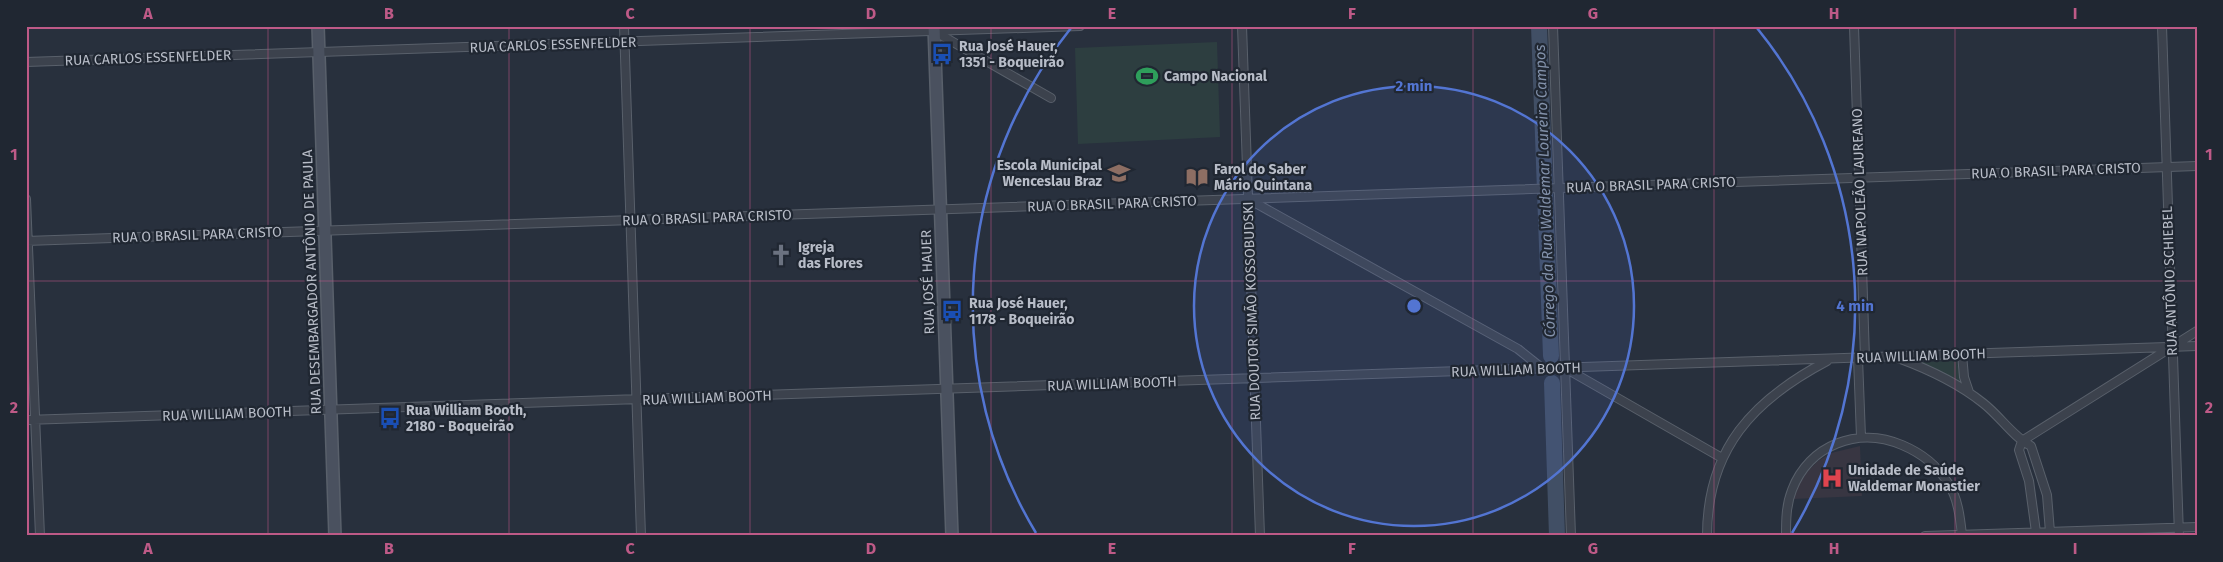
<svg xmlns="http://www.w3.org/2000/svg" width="2223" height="562" font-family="'Fira Sans',sans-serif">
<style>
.medical{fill:#383642}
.garden{fill:#2d3e40}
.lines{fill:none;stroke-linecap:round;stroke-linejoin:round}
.river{stroke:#414f65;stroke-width:16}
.minor-casing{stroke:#59606b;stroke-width:10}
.secondary-casing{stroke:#59606b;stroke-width:14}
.minor{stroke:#3c424d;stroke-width:8}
.secondary{stroke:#4a515f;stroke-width:11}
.grid{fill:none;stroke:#be5a87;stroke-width:1;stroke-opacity:0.55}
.ring{fill:none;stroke:#5375d2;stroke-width:2.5}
.labels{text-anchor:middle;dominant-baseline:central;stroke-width:4.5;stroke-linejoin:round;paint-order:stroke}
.street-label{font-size:14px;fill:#b8bdc8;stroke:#202732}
.poi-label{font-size:14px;font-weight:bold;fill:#b8bdc8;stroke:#202732;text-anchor:start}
.water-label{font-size:15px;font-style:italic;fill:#8392ab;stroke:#202732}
.centre{fill:#5375d2;stroke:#202732;stroke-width:2.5}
.ring-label{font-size:15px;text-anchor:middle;font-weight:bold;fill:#5375d2;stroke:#202732;stroke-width:4.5;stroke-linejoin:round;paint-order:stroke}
.neatline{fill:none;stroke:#be5a87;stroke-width:2}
.grid-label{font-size:16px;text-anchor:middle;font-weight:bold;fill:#be5a87}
</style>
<rect width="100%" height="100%" fill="#28303d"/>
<path class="medical" d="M1860 446 1862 496 1793 499 1799 485 1807 472 1818 461 1831 453Z"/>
<path class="garden" d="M1217 42 1220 137 1078 144 1075 48Z
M1957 361 1961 382 1918 362Z"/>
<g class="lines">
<path class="river" d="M1539 26 1551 356
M1552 383 1557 536"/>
<g class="minor-casing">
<path id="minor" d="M624 26 641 536
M925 26 1051 98
M1242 26 1260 536
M1553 26 1571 536
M1854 26 1865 358
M2162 26 2179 536
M26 62 1080 26
M26 199 40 536
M1250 200 1518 349 1543 369
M26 241 2197 166
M1962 354 1964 377 1969 392
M1858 358 1861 437
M1898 358C1928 369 1958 383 1983 403 2000 416 2013 437 2031 446L2047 495 2050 532
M1565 368 1722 458
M26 420 2197 346
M2022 441 2197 331
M2022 441 2019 450 2029 481 2036 532
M1707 536C1707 449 1753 400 1827 361
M1786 536C1786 521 1786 505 1792 490 1809 445 1858 426 1902 445 1921 453 1937 465 1948 483 1958 498 1960 517 1962 535
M1925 536 2197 527"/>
</g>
<g class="secondary-casing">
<path id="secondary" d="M318 26 335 536
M934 26 952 536"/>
</g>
<use href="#minor" class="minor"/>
<use href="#secondary" class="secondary"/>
</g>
<path class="grid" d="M268 26V536M509 26V536M750 26V536M991 26V536M1232 26V536M1473 26V536M1714 26V536M1955 26V536M26 281H2197"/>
<circle cx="1414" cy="306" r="220" fill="#5375d2" fill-opacity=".12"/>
<g class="ring">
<circle cx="1414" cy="306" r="220"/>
<path d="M1036 533A441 441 0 0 1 1071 28M1757 28A441 441 0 0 1 1792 533"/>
</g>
<defs>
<g id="bus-bare" transform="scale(1.725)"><path d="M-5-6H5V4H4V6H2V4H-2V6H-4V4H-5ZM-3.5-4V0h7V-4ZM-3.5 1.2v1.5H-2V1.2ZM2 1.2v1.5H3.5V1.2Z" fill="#1a4fb4" stroke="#202732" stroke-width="2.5" paint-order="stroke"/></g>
<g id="stadium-bare" transform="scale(1.725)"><path d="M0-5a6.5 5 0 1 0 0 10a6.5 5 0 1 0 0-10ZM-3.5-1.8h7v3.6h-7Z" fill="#2e9e5b" stroke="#202732" stroke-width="2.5" paint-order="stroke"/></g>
<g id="school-bare" transform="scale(1.725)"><path d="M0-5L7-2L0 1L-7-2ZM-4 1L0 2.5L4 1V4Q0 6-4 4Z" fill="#8d6e63" stroke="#202732" stroke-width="2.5" paint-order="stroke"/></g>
<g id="library-bare" transform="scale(1.725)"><path d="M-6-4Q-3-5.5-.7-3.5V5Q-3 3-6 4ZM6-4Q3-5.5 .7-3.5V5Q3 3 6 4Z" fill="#8d6e63" stroke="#202732" stroke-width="2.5" paint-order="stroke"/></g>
<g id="church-bare" transform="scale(1.725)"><path d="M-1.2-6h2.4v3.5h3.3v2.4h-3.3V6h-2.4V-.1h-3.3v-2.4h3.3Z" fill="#6b7280" stroke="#202732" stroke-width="2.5" paint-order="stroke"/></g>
<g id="hospital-bare" transform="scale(1.725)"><path d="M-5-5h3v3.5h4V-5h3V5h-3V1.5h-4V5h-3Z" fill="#e0444e" stroke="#202732" stroke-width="2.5" paint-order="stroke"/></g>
</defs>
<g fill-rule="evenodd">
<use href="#bus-bare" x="942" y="54"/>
<use href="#stadium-bare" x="1147" y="76"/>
<use href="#school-bare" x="1119" y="173"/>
<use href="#library-bare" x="1197" y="177"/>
<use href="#church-bare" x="781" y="255"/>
<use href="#bus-bare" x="952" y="311"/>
<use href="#bus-bare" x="390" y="418"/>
<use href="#hospital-bare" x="1832" y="478"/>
</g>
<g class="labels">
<g class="street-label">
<text transform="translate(553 45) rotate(-2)">RUA CARLOS ESSENFELDER</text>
<text transform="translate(148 58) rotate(-2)">RUA CARLOS ESSENFELDER</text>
<text transform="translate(2056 171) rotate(-2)">RUA O BRASIL PARA CRISTO</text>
<text transform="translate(1651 185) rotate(-2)">RUA O BRASIL PARA CRISTO</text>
<text transform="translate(1860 192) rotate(-92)">RUA NAPOLEÃO LAUREANO</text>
<text transform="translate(1112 204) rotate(-2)">RUA O BRASIL PARA CRISTO</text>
<text transform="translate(707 218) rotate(-2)">RUA O BRASIL PARA CRISTO</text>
<text transform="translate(197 235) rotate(-2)">RUA O BRASIL PARA CRISTO</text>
<text transform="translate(2170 281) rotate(-92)">RUA ANTÔNIO SCHIEBEL</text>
<text transform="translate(312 282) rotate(-92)">RUA DESEMBARGADOR ANTÔNIO DE PAULA</text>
<text transform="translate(928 282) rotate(-92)">RUA JOSÉ HAUER</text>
<text transform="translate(1252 311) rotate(-92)">RUA DOUTOR SIMÃO KOSSOBUDSKI</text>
<text transform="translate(1921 356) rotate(-2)">RUA WILLIAM BOOTH</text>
<text transform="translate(1516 370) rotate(-2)">RUA WILLIAM BOOTH</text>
<text transform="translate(1112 384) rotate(-2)">RUA WILLIAM BOOTH</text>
<text transform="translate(707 398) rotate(-2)">RUA WILLIAM BOOTH</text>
<text transform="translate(227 414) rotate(-2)">RUA WILLIAM BOOTH</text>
</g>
<g class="poi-label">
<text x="959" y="46">Rua José Hauer,<tspan x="959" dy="16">1351 - Boqueirão</tspan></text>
<text x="1164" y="76">Campo Nacional</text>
<text x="1102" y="165" text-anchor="end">Escola Municipal<tspan x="1102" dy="16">Wenceslau Braz</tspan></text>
<text x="1214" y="169">Farol do Saber<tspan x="1214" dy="16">Mário Quintana</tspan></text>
<text x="798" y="247">Igreja<tspan x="798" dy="16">das Flores</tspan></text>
<text x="969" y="303">Rua José Hauer,<tspan x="969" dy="16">1178 - Boqueirão</tspan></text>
<text x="406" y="410">Rua William Booth,<tspan x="406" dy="16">2180 - Boqueirão</tspan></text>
<text x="1848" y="470">Unidade de Saúde<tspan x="1848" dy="16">Waldemar Monastier</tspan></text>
</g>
<g class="water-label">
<text transform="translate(1545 191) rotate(-92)">Córrego da Rua Waldemar Loureiro Campos</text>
</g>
</g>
<circle cx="1414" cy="306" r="8" class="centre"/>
<g class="ring-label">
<text x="1414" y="91">2 min</text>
<text x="1855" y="311">4 min</text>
</g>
<rect width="2223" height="562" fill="none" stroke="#202732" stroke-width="55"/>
<rect x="28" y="28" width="2168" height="506" class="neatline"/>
<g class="grid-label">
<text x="148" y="19">A</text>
<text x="389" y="19">B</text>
<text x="630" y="19">C</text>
<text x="871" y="19">D</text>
<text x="1112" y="19">E</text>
<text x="1352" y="19">F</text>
<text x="1593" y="19">G</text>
<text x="1834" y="19">H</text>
<text x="2075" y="19">I</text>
<text x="14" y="160">1</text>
<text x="2209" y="160">1</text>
<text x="14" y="413">2</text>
<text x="2209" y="413">2</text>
<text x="148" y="554">A</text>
<text x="389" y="554">B</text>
<text x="630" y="554">C</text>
<text x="871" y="554">D</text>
<text x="1112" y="554">E</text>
<text x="1352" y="554">F</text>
<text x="1593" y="554">G</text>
<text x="1834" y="554">H</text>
<text x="2075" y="554">I</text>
</g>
</svg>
